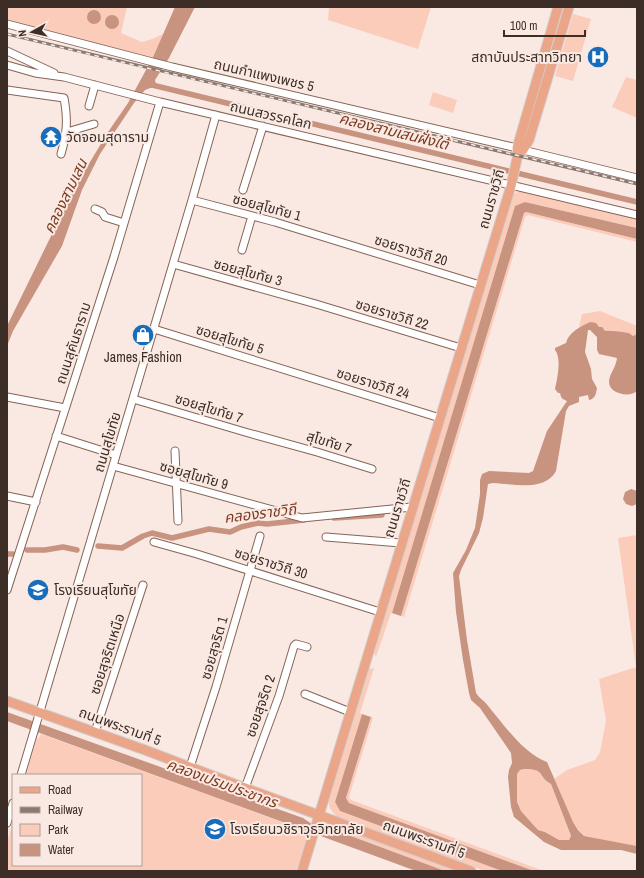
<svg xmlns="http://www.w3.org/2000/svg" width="644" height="878" font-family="'Archivo Narrow','Noto Sans Thai',sans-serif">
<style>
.green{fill:#fcccba}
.water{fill:#c89480;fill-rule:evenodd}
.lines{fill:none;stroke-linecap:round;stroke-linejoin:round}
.canal{stroke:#c89480;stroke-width:5.5}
.minor-casing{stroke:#866457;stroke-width:9}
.major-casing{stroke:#d0cdcb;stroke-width:11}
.minor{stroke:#fff;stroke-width:7}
.major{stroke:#eba68a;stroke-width:9}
.rail-casing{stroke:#897973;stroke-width:3}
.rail{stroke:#fae9e3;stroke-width:1.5;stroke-dasharray:4.5;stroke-linecap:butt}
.labels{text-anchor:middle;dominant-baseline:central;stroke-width:4;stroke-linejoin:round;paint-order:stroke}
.poi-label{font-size:14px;fill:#3c2d27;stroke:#fae9e3;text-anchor:start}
.street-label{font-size:14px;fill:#3c2d27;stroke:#fae9e3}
.water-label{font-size:15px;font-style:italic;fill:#7c3b20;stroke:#fae9e3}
</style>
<rect width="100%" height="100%" fill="#fae9e3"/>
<path class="green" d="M7 7H127L121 33 142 42 152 39 163 34 153 57 7 22Z
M329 7H431L418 49 328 20Z
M573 14 591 19 573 81 555 76Z
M626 77 637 80V118L612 107Z
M433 92 457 100 453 113 429 105Z
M519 191 637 218V228L525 202 515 206 392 613H391L376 657 374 653 511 198 514 194Z
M526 212 637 239V242L528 215 525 217 404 617 401 616 524 213Z
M600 311 637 326V334L633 336C625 333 613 329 605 331L591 322 579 327 582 314Z
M637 535V846L584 836C569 821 563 798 554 779L567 770 595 760 600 752 606 721 599 679 636 667 618 538Z
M374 668 360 713 362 714 335 802 340 811 502 871H485L338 817C332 813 328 807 329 801L369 669Z
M371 717 373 718 349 797 351 800 544 871H534L349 803 346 798Z
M41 734 309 832 296 871H7V843L13 822V865H141V775H26L37 738 38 739Z
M524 769C546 769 537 776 551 784L571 837 569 840H559L545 832 538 830 521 811 517 802V774L520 770Z
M333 826 340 828 459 871H445L332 829Z"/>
<path class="water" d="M175 7H195L169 58 155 80 156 84 153 87 145 90 134 103 100 154 82 190 62 246 13 331 7 346V326L75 187 108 132 128 103 153 57Z
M87 17a7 7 0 1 1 14 0a7 7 0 1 1-14 0Z
M105 22a7 7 0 1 1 14 0a7 7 0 1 1-14 0Z
M525 202 637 228V239L526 212 524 213 401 616 392 613 515 206Z
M590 322 596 323 599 327H602L605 331C607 330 625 332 628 333 630 333 631 335 633 336L637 334V391C630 398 609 394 609 382 609 374 616 368 617 358L599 354 597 350V337L590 330H588L585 352 591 369 592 379 597 388C596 394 595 399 589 400L588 395 579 397V402L569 406 566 411 556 471C545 492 513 484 493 483L488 484 483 518 479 533 461 570 459 576 467 640 476 693C480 699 485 701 489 707 504 725 524 754 547 762L573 822 578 830 584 836 637 846V854L621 850H561L544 842 514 817 511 807 508 777 509 770 512 763 511 753 480 708 471 700 469 693 463 660 456 612 453 573 466 550 475 528 480 494V480L482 474 489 471 529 473 533 471 547 431 567 401C562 399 561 398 560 393H558L555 389C557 380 562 358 555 350V348L566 343C568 333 581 326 590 322ZM524 769C546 769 537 776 551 784L571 836 569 840H559L545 832 538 830 521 811 517 802V774L520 770Z
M631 489 637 491V504L632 506 626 504 623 499 625 492Z
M7 712 303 818 315 826 332 829 445 871H416L7 721Z
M362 714 371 717 346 798 349 803 534 871H502L340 811 335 802Z"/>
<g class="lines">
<path class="canal" d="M148 84 637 202
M334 518 382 515
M98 546 122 548 143 536 152 533 172 538 209 529 230 532 241 527 258 523 267 524 304 520
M27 550H45L63 547 77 550
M7 554H13"/>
<g class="minor-casing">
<path id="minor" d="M7 24 172 67 517 148
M7 51 54 73
M7 65 35 73 64 77 160 102 637 215
M7 90 64 98C68 120 67 133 61 154
M89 106 95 85
M67 132 94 124
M523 150 637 178
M243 190 263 126
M192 200 275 222 480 285
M95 209 102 212 105 217 124 223
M242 250 252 216
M173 264 316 304 461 348
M154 329 440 418
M7 397 65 408
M133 399 245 432 317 452 372 469
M56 436 116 455
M175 451 178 521
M113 466 302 518 412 507
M7 496 36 502
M326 537 401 543
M154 542 197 554 380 612
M7 590 114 257 160 102
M305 694 350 712
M95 732 143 585
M190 767 216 687 260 536
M21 775 192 200 216 115
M245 788 279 696 294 646 296 644 307 647
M7 823 13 803"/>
</g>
<g class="major-casing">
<path id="major" d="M518 154 523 150 529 140 569 7
M7 701 145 750 245 788 471 871
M302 871 511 186 518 154 517 148 558 7"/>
</g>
<use href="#minor" class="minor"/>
<use href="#major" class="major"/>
<g class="rail-casing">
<path id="rail" d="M7 34C217 86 427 133 637 184"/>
</g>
<use href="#rail" class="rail"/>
</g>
<defs>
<g id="hospital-disc" transform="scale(1.15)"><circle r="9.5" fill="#186cba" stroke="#fae9e3"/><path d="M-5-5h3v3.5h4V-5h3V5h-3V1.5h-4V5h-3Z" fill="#fff"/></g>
<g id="temple-disc" transform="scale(1.15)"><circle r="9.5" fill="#186cba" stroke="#fae9e3"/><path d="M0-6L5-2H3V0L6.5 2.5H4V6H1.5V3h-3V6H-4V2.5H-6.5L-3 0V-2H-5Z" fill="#fff"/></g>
<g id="shop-disc" transform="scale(1.15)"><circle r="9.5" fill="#186cba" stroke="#fae9e3"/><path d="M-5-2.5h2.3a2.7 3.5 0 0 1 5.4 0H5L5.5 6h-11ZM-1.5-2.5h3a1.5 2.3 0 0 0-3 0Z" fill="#fff"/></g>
<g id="school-disc" transform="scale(1.15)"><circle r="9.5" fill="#186cba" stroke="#fae9e3"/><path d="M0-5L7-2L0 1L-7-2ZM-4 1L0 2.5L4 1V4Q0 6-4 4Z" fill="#fff"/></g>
</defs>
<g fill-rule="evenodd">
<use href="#hospital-disc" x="598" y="57"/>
<use href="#temple-disc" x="51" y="137"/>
<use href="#shop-disc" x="143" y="335"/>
<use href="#school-disc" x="38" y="590"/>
<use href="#school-disc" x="215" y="829"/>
</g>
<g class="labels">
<g class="poi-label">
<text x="582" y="57" text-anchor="end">สถาบันประสาทวิทยา</text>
<text x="66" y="137">วัดจอมสุดาราม</text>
<text x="143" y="357" text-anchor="middle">James Fashion</text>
<text x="54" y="590">โรงเรียนสุโขทัย</text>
<text x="230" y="829">โรงเรียนวชิราวุธวิทยาลัย</text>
</g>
<g class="street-label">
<text transform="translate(264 75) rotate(13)">ถนนกำแพงเพชร 5</text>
<text transform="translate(271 115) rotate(13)">ถนนสวรรคโลก</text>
<text transform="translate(491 199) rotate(-74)">ถนนราชวิถี</text>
<text transform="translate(267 207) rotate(15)">ซอยสุโขทัย 1</text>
<text transform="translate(411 250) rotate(17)">ซอยราชวิถี 20</text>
<text transform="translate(248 272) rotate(15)">ซอยสุโขทัย 3</text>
<text transform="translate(392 314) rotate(17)">ซอยราชวิถี 22</text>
<text transform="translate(230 339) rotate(17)">ซอยสุโขทัย 5</text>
<text transform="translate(73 343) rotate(-72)">ถนนสุคันธาราม</text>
<text transform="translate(373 383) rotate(17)">ซอยราชวิถี 24</text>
<text transform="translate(209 408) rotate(17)">ซอยสุโขทัย 7</text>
<text transform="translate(107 442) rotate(-73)">ถนนสุโขทัย</text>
<text transform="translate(329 442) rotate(17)">สุโขทัย 7</text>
<text transform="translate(194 475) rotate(16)">ซอยสุโขทัย 9</text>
<text transform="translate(397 508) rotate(-73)">ถนนราชวิถี</text>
<text transform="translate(271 563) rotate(17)">ซอยราชวิถี 30</text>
<text transform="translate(214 648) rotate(-74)">ซอยสุจริต 1</text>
<text transform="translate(107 654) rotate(-72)">ซอยสุจริตเหนือ</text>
<text transform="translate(260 706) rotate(-71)">ซอยสุจริต 2</text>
<text transform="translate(120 726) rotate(20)">ถนนพระรามที่ 5</text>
<text transform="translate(424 839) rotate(20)">ถนนพระรามที่ 5</text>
</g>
<g class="water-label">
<text transform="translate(394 131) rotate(14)">คลองสามเสนฝั่งใต้</text>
<text transform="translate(65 196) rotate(-64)">คลองสามเสน</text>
<text transform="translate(260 513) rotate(-7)">คลองราชวิถี</text>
<text transform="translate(222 783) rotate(20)">คลองเปรมประชากร</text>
</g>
</g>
<rect width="644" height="878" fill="none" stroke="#3c2d27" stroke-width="16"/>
<rect x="12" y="774" width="130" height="92" fill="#fae9e3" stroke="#ae9e98"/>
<rect x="20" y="787" width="20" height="6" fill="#eba68a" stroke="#ae9e98"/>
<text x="48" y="794" font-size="12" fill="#3c2d27">Road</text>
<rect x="20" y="807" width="20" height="6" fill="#897973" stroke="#ae9e98"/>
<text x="48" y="814" font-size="12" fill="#3c2d27">Railway</text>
<rect x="20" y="824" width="20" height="12" fill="#fcccba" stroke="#ae9e98"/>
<text x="48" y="834" font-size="12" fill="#3c2d27">Park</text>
<rect x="20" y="844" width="20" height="12" fill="#c89480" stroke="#ae9e98"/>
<text x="48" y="854" font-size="12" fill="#3c2d27">Water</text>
<g transform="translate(32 32) rotate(262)" stroke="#fae9e3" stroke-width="3" paint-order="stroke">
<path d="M0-3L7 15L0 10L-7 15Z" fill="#3c2d27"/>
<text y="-6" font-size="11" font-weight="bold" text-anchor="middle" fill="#3c2d27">N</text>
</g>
<path d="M504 30v6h81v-6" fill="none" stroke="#3c2d27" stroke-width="2"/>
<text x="510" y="30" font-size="12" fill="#3c2d27" stroke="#fae9e3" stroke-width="3" paint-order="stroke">100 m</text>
</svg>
